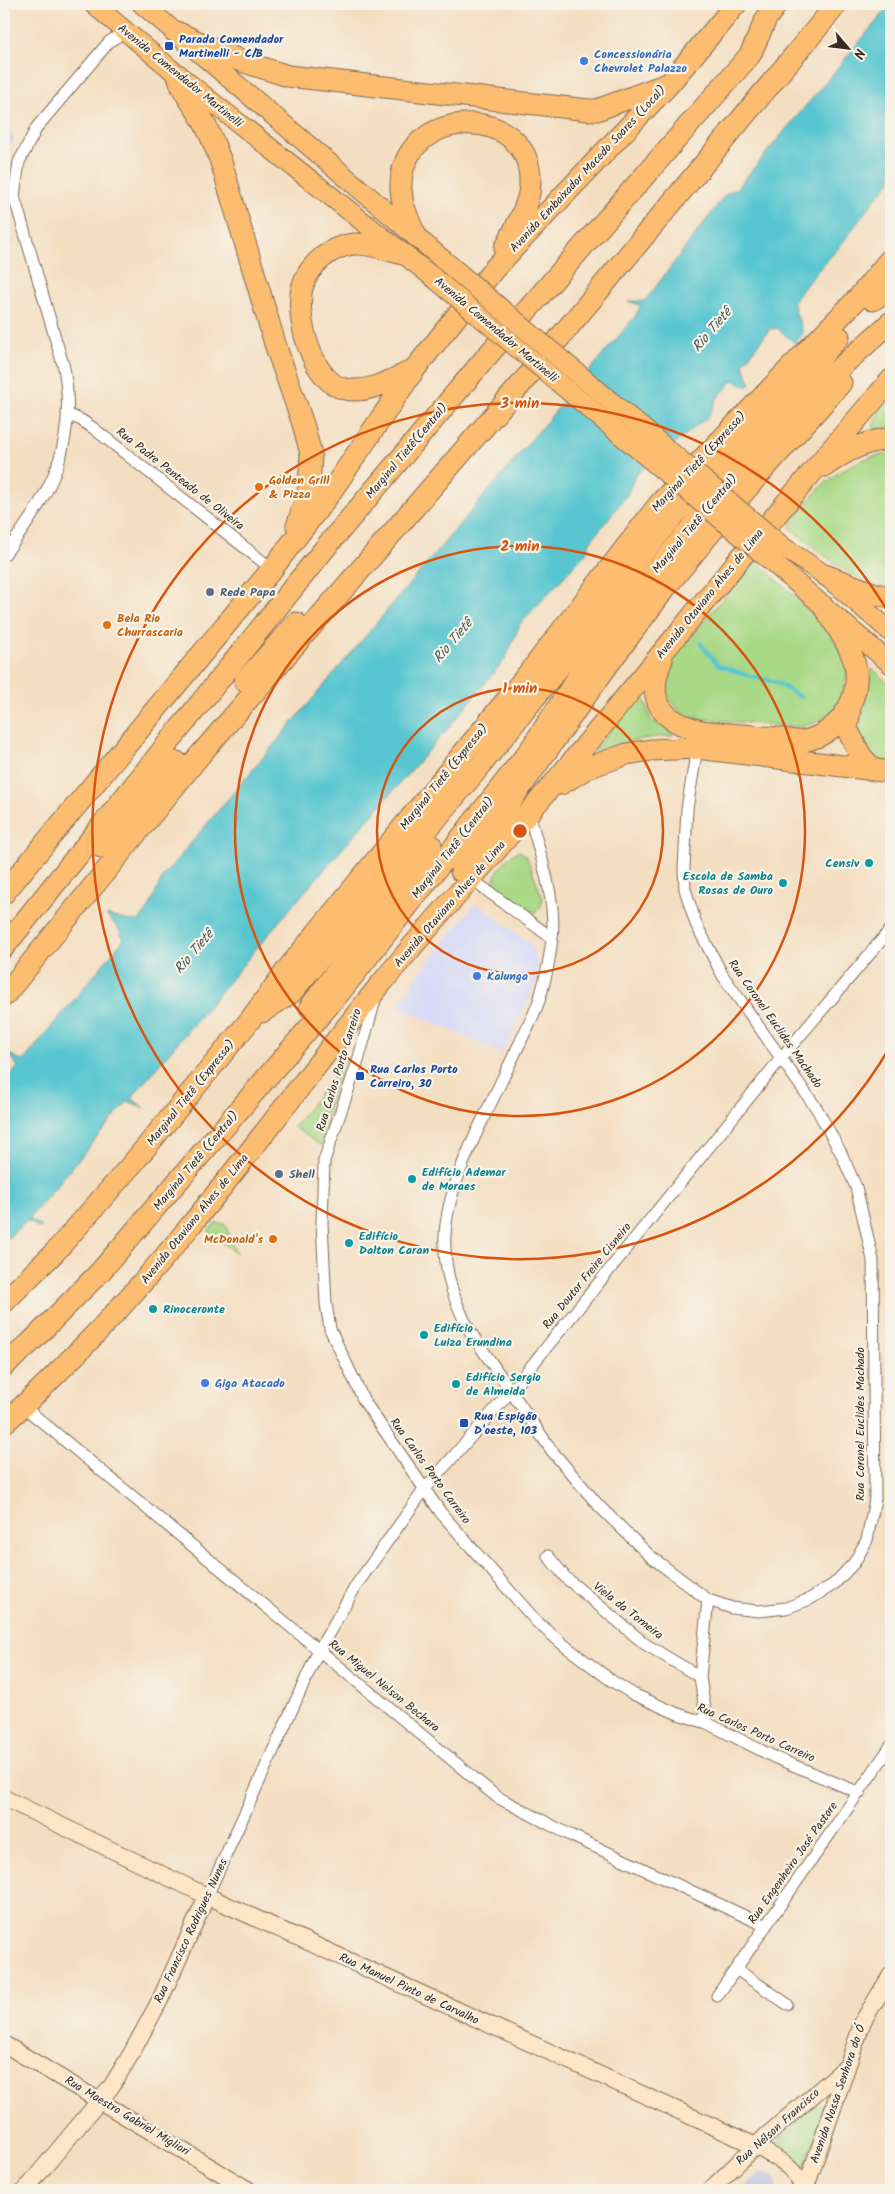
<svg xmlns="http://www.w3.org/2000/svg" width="895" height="2194" font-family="Kalam,sans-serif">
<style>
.built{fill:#d5d8f9}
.industrial{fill:#bdc3de}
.green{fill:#a9d987;stroke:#728252}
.water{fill:#59c6d0;stroke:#4a7877}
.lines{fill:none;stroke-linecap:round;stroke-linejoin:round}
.stream{stroke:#59c6d0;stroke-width:4}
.street-casing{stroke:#7c6957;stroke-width:13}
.secondary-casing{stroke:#7c6957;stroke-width:18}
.primary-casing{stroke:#7c6957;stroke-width:21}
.highway-casing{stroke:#7c6957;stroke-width:23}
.street{stroke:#fff;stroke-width:11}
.secondary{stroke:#fee5c5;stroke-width:16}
.primary{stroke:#fcbd6f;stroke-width:19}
.highway{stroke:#fcbd6f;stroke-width:21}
.primary-bridge-casing{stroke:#7c6957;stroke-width:21;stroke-linecap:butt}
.primary-bridge{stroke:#fcbd6f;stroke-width:19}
.ring{fill:none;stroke:#d7540e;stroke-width:2.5}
.transit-dot{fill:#1a4fb4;stroke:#f7f3e8;stroke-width:2}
.shop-dot{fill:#3f7fe0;stroke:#f7f3e8;stroke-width:2}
.food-dot{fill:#e8710a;stroke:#f7f3e8;stroke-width:2}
.service-dot{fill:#5c6f8a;stroke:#f7f3e8;stroke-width:2}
.culture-dot{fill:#0f9aa8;stroke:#f7f3e8;stroke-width:2}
.labels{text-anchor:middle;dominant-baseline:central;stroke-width:4.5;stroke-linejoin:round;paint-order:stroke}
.transit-label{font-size:12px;font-weight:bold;fill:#164399;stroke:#f7f3e8;text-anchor:start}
.shop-label{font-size:12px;font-weight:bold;fill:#366cbe;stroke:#f7f3e8;text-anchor:start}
.street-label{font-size:12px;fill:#3b2a1e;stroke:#f7f3e8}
.food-label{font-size:12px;font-weight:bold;fill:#c56008;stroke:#f7f3e8;text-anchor:start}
.service-label{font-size:12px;font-weight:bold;fill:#4e5e75;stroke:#f7f3e8;text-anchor:start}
.culture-label{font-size:12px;font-weight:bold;fill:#0d838f;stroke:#f7f3e8;text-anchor:start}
.water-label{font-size:14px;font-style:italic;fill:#445953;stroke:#f7f3e8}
.centre{fill:#d7540e;stroke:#f7f3e8;stroke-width:2.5}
.ring-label{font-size:15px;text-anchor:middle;font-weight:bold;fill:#d7540e;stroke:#f7f3e8;stroke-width:4.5;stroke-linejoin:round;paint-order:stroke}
</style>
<rect width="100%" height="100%" fill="#f7f3e8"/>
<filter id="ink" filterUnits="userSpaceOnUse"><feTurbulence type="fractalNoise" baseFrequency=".02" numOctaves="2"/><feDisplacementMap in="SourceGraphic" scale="10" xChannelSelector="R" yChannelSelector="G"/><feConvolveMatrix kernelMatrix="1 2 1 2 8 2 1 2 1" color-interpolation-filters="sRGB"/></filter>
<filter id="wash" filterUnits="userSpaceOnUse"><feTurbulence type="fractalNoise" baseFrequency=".0096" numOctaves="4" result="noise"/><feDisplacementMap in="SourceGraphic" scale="20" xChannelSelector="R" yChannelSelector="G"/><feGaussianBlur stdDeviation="1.12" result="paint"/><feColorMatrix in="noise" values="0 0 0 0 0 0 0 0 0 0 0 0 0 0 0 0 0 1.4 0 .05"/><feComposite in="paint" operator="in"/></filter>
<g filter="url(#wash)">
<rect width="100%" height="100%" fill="#f4dec1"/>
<path class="built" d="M477 904 531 944 537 961V979L533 990 502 1053 399 1007 419 973 474 905Z"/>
<path class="industrial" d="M4 128 14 137 9 150 4 174Z
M4 205V210L13 243 4 242Z
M760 2173H768L774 2175 777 2181V2190H741Z"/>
<path class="green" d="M891 398V428L876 429 873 427C876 415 883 406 891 398Z
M891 454V588C857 586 816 549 790 528V525C814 489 846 457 891 454Z
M755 560 824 623 845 661 847 675 842 694 832 713 812 724 798 727 693 718 682 714 670 699 664 685V676L673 658Z
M873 669 891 686V762L876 760 859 744 860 725 871 670Z
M643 693 651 721 673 731 672 736C645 737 620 742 596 754L594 752 596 748 640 694Z
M519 851 526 855 543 899 541 906 536 912 527 910 493 883C495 872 508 855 519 851Z
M345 1060 332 1094 321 1146 294 1127Z
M215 1223 224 1224 226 1226 236 1253 208 1231Z
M815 2105H823L826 2108 803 2171 789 2154 772 2146Z"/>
<path class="water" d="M891 4V181C872 201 857 224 840 246 824 265 806 282 793 303L803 333 795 343 777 328 770 329 743 364 751 384 748 387 733 380 716 400 709 416 636 474 627 495 590 542 586 553 520 624 506 658 449 727 288 911 133 1096V1099L144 1108 128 1101 31 1216 30 1219 42 1227 38 1228 28 1221 25 1222 4 1242V1082L18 1067 8 1053 22 1061 25 1059 124 939 118 928 106 915 130 921H139L149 908 163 876 634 318 641 306 628 301H645L725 195 737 188Z"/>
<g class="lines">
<path class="stream" d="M700 643 718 665 746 675 776 682 800 697"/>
</g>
</g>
<g filter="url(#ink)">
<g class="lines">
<g class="street-casing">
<path id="street" d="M69 415 81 420 93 428 272 569
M4 555C50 495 78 446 64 368L14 196 19 162 37 127 109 42 125 31
M529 813C539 852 557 899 552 939 550 957 546 977 541 994 537 1011 527 1027 520 1043 507 1069 495 1095 482 1121 445 1199 426 1252 471 1333L552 1451 599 1506 650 1556 708 1600 732 1608 759 1611 786 1608 810 1599 834 1584 854 1563 867 1540 875 1499 873 1260 856 1187 841 1153 817 1109 723 976 696 924 685 889 684 869 687 809 697 748
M471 879 552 938
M375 1000 358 1061 324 1161 322 1223 326 1304 330 1329 364 1401 441 1513 537 1622 565 1646 612 1681 633 1694 678 1714 707 1723 776 1758 860 1793
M24 1407 497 1797 570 1835 766 1926
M548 1556 566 1578 645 1644 700 1677
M707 1723 700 1677 708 1600
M207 1896 319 1650 357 1584 424 1490 511 1391 782 1057 891 929
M736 1969 787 2004
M717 1996 891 1746"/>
</g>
<g class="secondary-casing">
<path id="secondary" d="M4 1798 207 1896 756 2146C775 2158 797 2167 803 2190
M4 2044 249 2190
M25 2190 111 2087 131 2054 160 2000 207 1896
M710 2190 767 2135 846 2067
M805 2190 863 2021 891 1975"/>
</g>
<g class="primary-casing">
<path id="primary" d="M93 4 178 75 434 278
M142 4 447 263
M783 547 825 575 891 632
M771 561 891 664"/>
</g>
<g class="highway-casing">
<path id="highway" d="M174 31 241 61 288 76 588 110H597L664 85
M178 75C181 91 193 103 201 117 210 132 216 148 222 165L276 347 303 424 311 454 309 489 297 526
M416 236C409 221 402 206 401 189 398 106 533 100 530 184 530 204 514 230 505 248
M403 254C387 250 371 243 354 244 331 246 308 265 302 288 295 316 312 383 345 389 369 394 393 379 414 370
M873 300 891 288
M825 466C844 452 867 440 891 439
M825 575 878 595 891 597
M662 660C645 700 661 721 701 731 726 734 752 736 777 738 785 739 796 742 804 741 836 734 859 704 856 671 854 650 835 624 823 606
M245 681 296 623
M850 708 847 729 861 756 873 769
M561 784 587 768 627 754 651 750 697 748 891 772
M101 847 177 762
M461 871 610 662 666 587 749 486 841 383
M4 893 272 569 330 493 414 370 494 269 669 84 736 4
M4 947 326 547 488 355 750 55 766 19 777 4
M4 996 200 755 522 383 837 4
M310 1007 431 845
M262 1012 291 993 481 765 562 663 633 565 676 513 839 337
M4 1302 55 1252 133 1163 250 1020 289 967 536 664 660 503 859 297 891 258
M4 1366 30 1343 100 1272 341 991 530 750 593 654 634 597 737 473 774 431 814 391 891 322
M4 1423C30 1401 54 1376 78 1352 188 1240 278 1112 376 990 435 917 500 848 560 776 671 644 778 509 891 380"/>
</g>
<use href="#street" class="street"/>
<use href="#secondary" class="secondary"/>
<use href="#primary" class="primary"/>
<use href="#highway" class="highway"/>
<g class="primary-bridge-casing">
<path id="primary-bridge" d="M447 263 783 547
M434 278 771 561"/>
</g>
<use href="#primary-bridge" class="primary-bridge"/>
</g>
</g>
<g class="ring">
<circle cx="520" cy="831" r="143"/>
<circle cx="520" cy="831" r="285"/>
<path d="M891 1045A428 428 0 1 1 891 617"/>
</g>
<g class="transit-dot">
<rect x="164" y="41" width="10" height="10" rx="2.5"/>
<rect x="355" y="1071" width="10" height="10" rx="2.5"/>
<rect x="459" y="1418" width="10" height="10" rx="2.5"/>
</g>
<g class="shop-dot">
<circle cx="584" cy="61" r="5"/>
<circle cx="477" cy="976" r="5"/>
<circle cx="205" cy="1383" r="5"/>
</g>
<g class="food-dot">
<circle cx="259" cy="487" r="5"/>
<circle cx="107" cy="625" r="5"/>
<circle cx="273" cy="1239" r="5"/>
</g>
<g class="service-dot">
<circle cx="210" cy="592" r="5"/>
<circle cx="279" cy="1174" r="5"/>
</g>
<g class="culture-dot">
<circle cx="869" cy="863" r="5"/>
<circle cx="783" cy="883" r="5"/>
<circle cx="412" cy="1179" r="5"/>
<circle cx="349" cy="1243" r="5"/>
<circle cx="153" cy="1309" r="5"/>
<circle cx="424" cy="1335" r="5"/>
<circle cx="456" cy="1384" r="5"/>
</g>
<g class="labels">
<g class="transit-label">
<text x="179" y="39">Parada Comendador<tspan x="179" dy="14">Martinelli - C/B</tspan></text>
<text x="370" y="1069">Rua Carlos Porto<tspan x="370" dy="14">Carreiro, 30</tspan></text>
<text x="474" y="1416">Rua Espigão<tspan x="474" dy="14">D'oeste, 103</tspan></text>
</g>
<g class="shop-label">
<text x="594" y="54">Concessionária<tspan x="594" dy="14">Chevrolet Palazzo</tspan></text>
<text x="487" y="976">Kalunga</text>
<text x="215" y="1383">Giga Atacado</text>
</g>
<g class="street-label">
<text transform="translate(180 76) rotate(39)">Avenida Comendador Martinelli</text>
<text transform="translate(588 169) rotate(-47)">Avenida Embaixador Macedo Soares (Local)</text>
<text transform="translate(496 330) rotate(40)">Avenida Comendador Martinelli</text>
<text transform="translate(407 451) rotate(-50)">Marginal Tietê(Central)</text>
<text transform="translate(699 462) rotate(-47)">Marginal Tietê (Expressa)</text>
<text transform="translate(180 479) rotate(38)">Rua Padre Penteado de Oliveira</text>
<text transform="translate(695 524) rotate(-50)">Marginal Tietê (Central)</text>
<text transform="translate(710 594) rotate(-51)">Avenida Otaviano Alves de Lima</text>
<text transform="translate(444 777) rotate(-51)">Marginal Tietê (Expressa)</text>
<text transform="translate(453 848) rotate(-52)">Marginal Tietê (Central)</text>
<text transform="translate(450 904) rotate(-49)">Avenida Otaviano Alves de Lima</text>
<text transform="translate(775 1024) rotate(55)">Rua Coronel Euclides Machado</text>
<text transform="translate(339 1070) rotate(-73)">Rua Carlos Porto Carreiro</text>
<text transform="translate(191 1093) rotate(-51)">Marginal Tietê (Expressa)</text>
<text transform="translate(196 1161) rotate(-50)">Marginal Tietê (Central)</text>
<text transform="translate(195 1219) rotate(-51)">Avenida Otaviano Alves de Lima</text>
<text transform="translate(587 1276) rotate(-51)">Rua Doutor Freire Cisneiro</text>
<text transform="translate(860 1424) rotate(-90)">Rua Coronel Euclides Machado</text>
<text transform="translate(430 1471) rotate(54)">Rua Carlos Porto Carreiro</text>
<text transform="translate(628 1611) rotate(38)">Viela da Torneira</text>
<text transform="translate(384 1686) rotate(39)">Rua Miguel Nelson Bechara</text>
<text transform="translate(756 1733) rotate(24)">Rua Carlos Porto Carreiro</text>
<text transform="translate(793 1863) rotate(-55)">Rua Engenheiro José Pastore</text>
<text transform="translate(191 1931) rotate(-65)">Rua Francisco Rodrigues Nunes</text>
<text transform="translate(409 1989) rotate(25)">Rua Manuel Pinto de Carvalho</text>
<text transform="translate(838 2094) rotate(-71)">Avenida Nossa Senhora do Ó</text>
<text transform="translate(127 2116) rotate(31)">Rua Maestro Gabriel Migliori</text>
<text transform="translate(778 2127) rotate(-42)">Rua Nélson Francisco</text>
</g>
<g class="food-label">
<text x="269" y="480">Golden Grill<tspan x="269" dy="14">&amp; Pizza</tspan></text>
<text x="117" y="618">Bela Rio<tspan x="117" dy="14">Churrascaria</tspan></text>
<text x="263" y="1239" text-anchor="end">McDonald's</text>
</g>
<g class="service-label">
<text x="220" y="592">Rede Papa</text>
<text x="289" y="1174">Shell</text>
</g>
<g class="culture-label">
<text x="859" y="863" text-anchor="end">Censiv</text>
<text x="773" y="876" text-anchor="end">Escola de Samba<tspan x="773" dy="14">Rosas de Ouro</tspan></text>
<text x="422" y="1172">Edifício Ademar<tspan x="422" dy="14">de Moraes</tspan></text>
<text x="359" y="1236">Edifício<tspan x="359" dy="14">Dalton Caran</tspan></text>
<text x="163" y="1309">Rinoceronte</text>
<text x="434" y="1328">Edifício<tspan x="434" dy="14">Luiza Erundina</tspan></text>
<text x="466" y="1377">Edifício Sergio<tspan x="466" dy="14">de Almeida</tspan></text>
</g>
<g class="water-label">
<text transform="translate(712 330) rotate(-50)">Rio Tietê</text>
<text transform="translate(453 641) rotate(-50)">Rio Tietê</text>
<text transform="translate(194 952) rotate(-50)">Rio Tietê</text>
</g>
</g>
<circle cx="520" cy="831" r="8" class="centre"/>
<g class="ring-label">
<text x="520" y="408">3 min</text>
<text x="520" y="551">2 min</text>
<text x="520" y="693">1 min</text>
</g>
<rect width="895" height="2194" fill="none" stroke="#f7f3e8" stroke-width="20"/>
<g transform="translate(848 48) rotate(118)" stroke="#f7f3e8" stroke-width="4" paint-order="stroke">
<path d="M0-4L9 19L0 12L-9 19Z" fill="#3b2a1e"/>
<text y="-8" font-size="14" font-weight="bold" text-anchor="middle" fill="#3b2a1e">N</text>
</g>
</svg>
